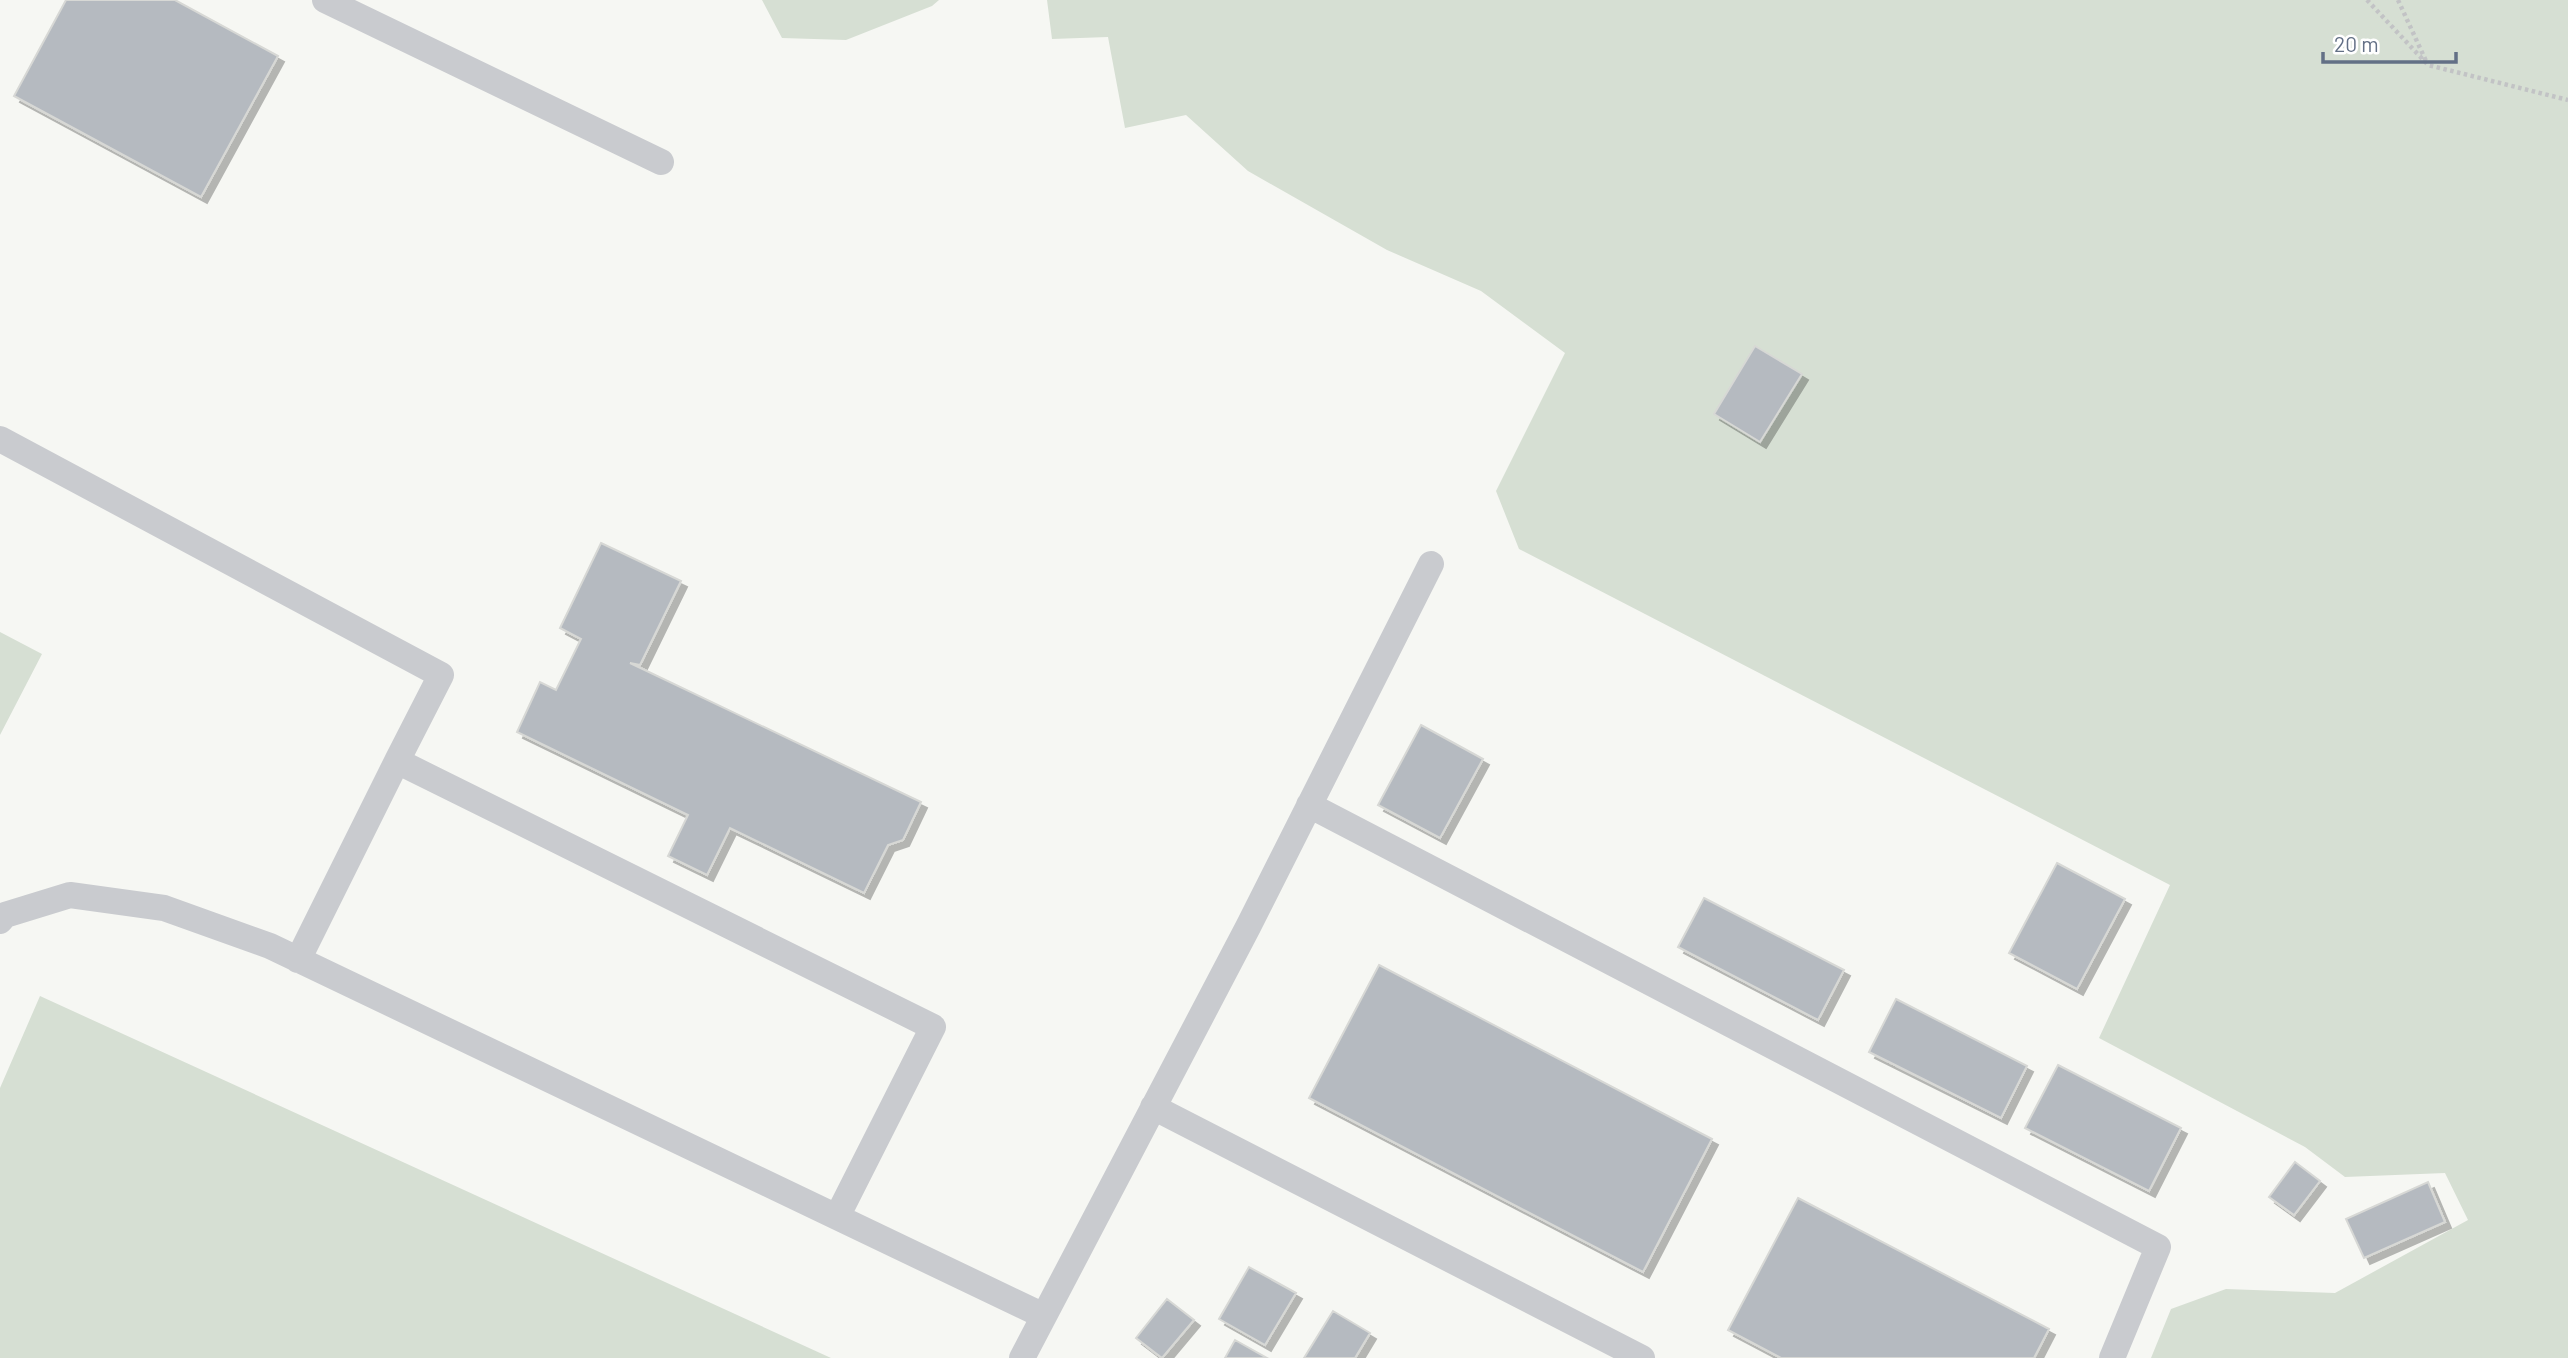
<svg xmlns="http://www.w3.org/2000/svg" width="2568" height="1358" font-family="Barlow,sans-serif">
<style>
.green{fill:#d6dfd3}
.building{fill:#b5bac0;stroke:#d7d8d5;stroke-width:2;filter:url(#shadow)}
.lines{fill:none;stroke-linecap:round;stroke-linejoin:round}
.path{stroke:#c2c3c5;stroke-width:4.5;stroke-dasharray:3.5 3.5;stroke-linecap:butt}
.lane{stroke:#c9cbcf;stroke-width:26}
</style>
<defs>
<filter id="shadow"><feDropShadow dx="6" dy="6" stdDeviation="0" flood-color="#0004"/></filter>
</defs>
<rect width="100%" height="100%" fill="#f6f7f3"/>
<path class="green" d="M762 0H939L932 6 846 40 782 38Z
M1047 0H2568V1358H2151L2171 1309 2226 1289 2335 1293 2468 1220 2445 1173 2345 1177 2305 1147 2099 1038 2170 885 1519 549 1496 491 1565 353 1481 291 1387 250 1248 171 1186 115 1125 128 1108 37 1052 39Z
M0 632 42 654 0 735Z
M40 996 831 1358H0V1088Z"/>
<path class="building" d="M66 0H175L278 56 201 197 14 96Z
M1755 346 1802 374 1760 442 1714 414Z
M601 543 681 581 640 665 630 663 921 802 903 840 888 845 864 893 730 828 707 875 668 856 688 815 517 732 540 682 556 690 581 639 560 628Z
M1421 725 1483 759 1440 838 1378 805Z
M2057 863 2125 899 2077 989 2009 953Z
M1704 898 1844 970 1818 1020 1678 947Z
M1379 965 1712 1139 1643 1272 1309 1098Z
M1896 999 2027 1066 2001 1118 1869 1052Z
M2058 1065 2181 1128 2149 1191 2025 1128Z
M2295 1162 2320 1181 2294 1215 2269 1197Z
M2428 1182 2445 1222 2364 1258 2346 1219Z
M1798 1198 2049 1329 2034 1358H1781L1728 1330Z
M1249 1267 1296 1293 1265 1345 1219 1319Z
M1167 1299 1194 1320 1162 1358 1136 1338Z
M1333 1311 1370 1333 1355 1358H1304Z
M1235 1340 1267 1358H1225Z"/>
<g class="lines">
<path class="path" d="M2367 0 2428 65 2568 100
M2398 0 2426 61"/>
<path class="lane" d="M325 0 661 162
M0 439 441 675 397 761
M1309 805 2158 1247 2112 1358
M0 921 5 915 70 895 164 908 270 946 1044 1316
M298 960 397 761 933 1027 837 1217
M1153 1107 1642 1358
M1022 1358 1248 927 1431 564"/>
</g>
<path d="M2323 52v10h133v-10" fill="none" stroke="#637086" stroke-width="3.5"/>
<text x="2334" y="52" font-size="21" fill="#637086" stroke="#ffffff" stroke-width="5" paint-order="stroke">20 m</text>
</svg>
